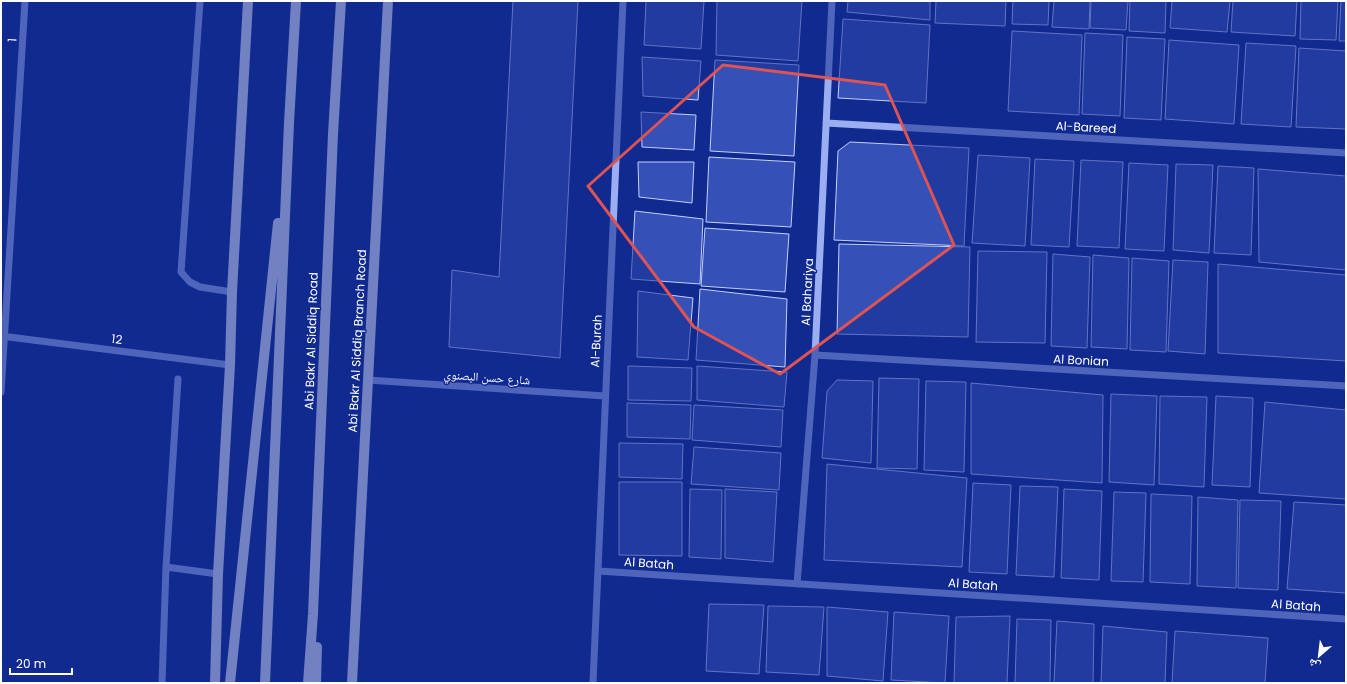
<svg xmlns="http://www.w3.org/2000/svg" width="1347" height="684" font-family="Poppins,'Noto Naskh Arabic',sans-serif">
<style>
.building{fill:#3550b7;stroke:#c3cffd}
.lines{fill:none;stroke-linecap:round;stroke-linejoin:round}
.minor{stroke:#9baef2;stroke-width:7}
.major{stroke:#e7eaff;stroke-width:10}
.marked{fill:none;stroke:#de5353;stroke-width:3;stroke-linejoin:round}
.labels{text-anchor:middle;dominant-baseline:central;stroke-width:3;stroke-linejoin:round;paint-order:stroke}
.street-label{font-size:12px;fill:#fff;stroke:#112a90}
</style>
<rect width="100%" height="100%" fill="#112a90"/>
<path class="building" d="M513 1H578L560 358 449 347 452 270 499 277Z
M646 1H704L701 49 644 45Z
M717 1H802L798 61 716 55Z
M848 1H930V20L847 12Z
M936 1H1006L1005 26 935 23Z
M1013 1H1049L1048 25 1012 24Z
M1054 1H1090L1089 29 1052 27Z
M1091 1H1128L1126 30 1090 28Z
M1130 1H1166L1165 33 1129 31Z
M1172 1H1230L1227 32 1170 28Z
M1233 1H1297L1295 36 1231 32Z
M1301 1H1338L1336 40 1300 39Z
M1341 1H1346V41H1339Z
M843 19 930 25 926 103 838 98Z
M1012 31 1082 35 1079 115 1008 111Z
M1085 33 1123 35 1120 116 1082 114Z
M1127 37 1165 39 1161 120 1124 118Z
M1169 40 1239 45 1234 124 1165 119Z
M1246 43 1296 46 1291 127 1241 124Z
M1299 48 1346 51V129L1296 127Z
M642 57 701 61 698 100 643 96Z
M715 60 799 65 794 156 710 151Z
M641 112 696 115 694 150 642 147Z
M850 142 969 148 964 246 834 240 838 151Z
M978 155 1030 158 1025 246 972 243Z
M709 157 795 162 791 227 706 222Z
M1035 159 1074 161 1069 247 1031 245Z
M1081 160 1123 162 1119 248 1077 246Z
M638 162H694L692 203 639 197Z
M1129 163 1168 165 1164 251 1125 249Z
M1176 164 1213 165 1209 253 1173 250Z
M1218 166 1254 168 1251 255 1214 253Z
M1258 169 1346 176V270L1259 262Z
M635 211 703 219 700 284 631 279Z
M705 228 789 234 785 292 701 286Z
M839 244 970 247 968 337 837 334Z
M978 251 1047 252 1045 343 976 342Z
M1053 254 1090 257 1087 348 1051 346Z
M1093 255 1129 258 1127 349 1091 347Z
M1132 258 1169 261 1166 352 1130 350Z
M1173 260 1208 262 1205 354 1168 351Z
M1218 264 1346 275V361L1218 353Z
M700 289 787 299 785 367 696 360Z
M638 291 693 298 688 360 637 357Z
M628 366 692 368 691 401 628 400Z
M697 366 787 372 784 407 697 400Z
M879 378 919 379 917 469 877 468Z
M837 380 873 381 871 463 822 458 827 391Z
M926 381 966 382 964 472 924 470Z
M971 383 1103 395 1102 483 971 474Z
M1111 394 1157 396 1154 485 1109 482Z
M1160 396 1207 397 1204 487 1159 484Z
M1216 396 1253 398 1250 487 1212 485Z
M1265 402 1346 410V499L1259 493Z
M627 403 691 405 690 439 627 437Z
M694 405 783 410 781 447 692 440Z
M619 443 683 444 682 479 619 477Z
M694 447 781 453 779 490 691 484Z
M827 464 967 478 962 567 824 560Z
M619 482H682V556L619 555Z
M973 483 1011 485 1007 574 969 572Z
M1020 486 1058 487 1054 577 1016 575Z
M690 489 722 490 721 559 689 557Z
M725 489 777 492 773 562 725 558Z
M1064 489 1102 491 1099 580 1061 578Z
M1114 492 1146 493 1143 582 1111 581Z
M1151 494 1192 496 1190 584 1150 582Z
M1198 497 1238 500 1236 588 1197 586Z
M1240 500 1281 501 1278 590 1238 588Z
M1294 502 1346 505V593L1287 589Z
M709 604 764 605 759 674 706 671Z
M768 606 824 607 819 675 766 672Z
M827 607 888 612 883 681 827 676Z
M894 612 949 616 945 683 891 680Z
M1010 616 1007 683H954L956 617Z
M1017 619 1051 620 1050 683H1015Z
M1057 621 1094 624 1093 683H1054Z
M1103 626 1167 632 1165 683H1101Z
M1175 631 1268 638 1265 683H1172Z"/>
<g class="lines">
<path class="minor" d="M200 1 181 272 190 282 200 287 232 292
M826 123 1346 153
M1 336 230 365
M815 355 1346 386
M368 380 605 396
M1 392 25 1
M166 567 218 574
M598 571 1346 619
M797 584 815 355 832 1
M162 683 166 567 178 379
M593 683 623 1"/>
<path class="major" d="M215 683 218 574 230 365 232 292 248 1
M230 683 278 223
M265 683 289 123 296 1
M308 683 313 614 333 134 341 1
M316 683 317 647
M352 683 388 1"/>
</g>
<path d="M0 0H1347V684H0ZM723 65 885 85 954 245 780 374 694 327 588 186Z" fill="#112a90" fill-opacity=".55" fill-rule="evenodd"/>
<path class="marked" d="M723 65 885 85 954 245 780 374 694 327 588 186Z"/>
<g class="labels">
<g class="street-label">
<text transform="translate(12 40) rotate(-86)">1</text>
<text transform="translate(1086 127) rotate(3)">Al-Bareed</text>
<text transform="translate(807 292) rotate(-87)">Al Bahariya</text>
<text transform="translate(117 339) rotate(7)">12</text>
<text transform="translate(311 341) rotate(-88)">Abi Bakr Al Siddiq Road</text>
<text transform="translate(357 341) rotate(-87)">Abi Bakr Al Siddiq Branch Road</text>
<text transform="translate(596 341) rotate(-87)">Al-Burah</text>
<text transform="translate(1081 360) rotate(3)">Al Bonian</text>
<text transform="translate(487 377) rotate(4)">شارع حسن البصنوي</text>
<text transform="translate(649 563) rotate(4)">Al Batah</text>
<text transform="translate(973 584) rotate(4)">Al Batah</text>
<text transform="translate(1296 605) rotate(4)">Al Batah</text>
</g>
</g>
<rect width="1347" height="684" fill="none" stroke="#ffffff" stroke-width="4"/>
<g transform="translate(1319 656) rotate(208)" stroke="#112a90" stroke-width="3" paint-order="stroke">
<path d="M0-3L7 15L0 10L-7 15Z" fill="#ffffff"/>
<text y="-6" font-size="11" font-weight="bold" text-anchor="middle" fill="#ffffff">ش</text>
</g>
<path d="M10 668v6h62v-6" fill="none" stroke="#ffffff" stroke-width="2"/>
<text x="16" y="668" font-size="12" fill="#ffffff" stroke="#112a90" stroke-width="3" paint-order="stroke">20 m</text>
</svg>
